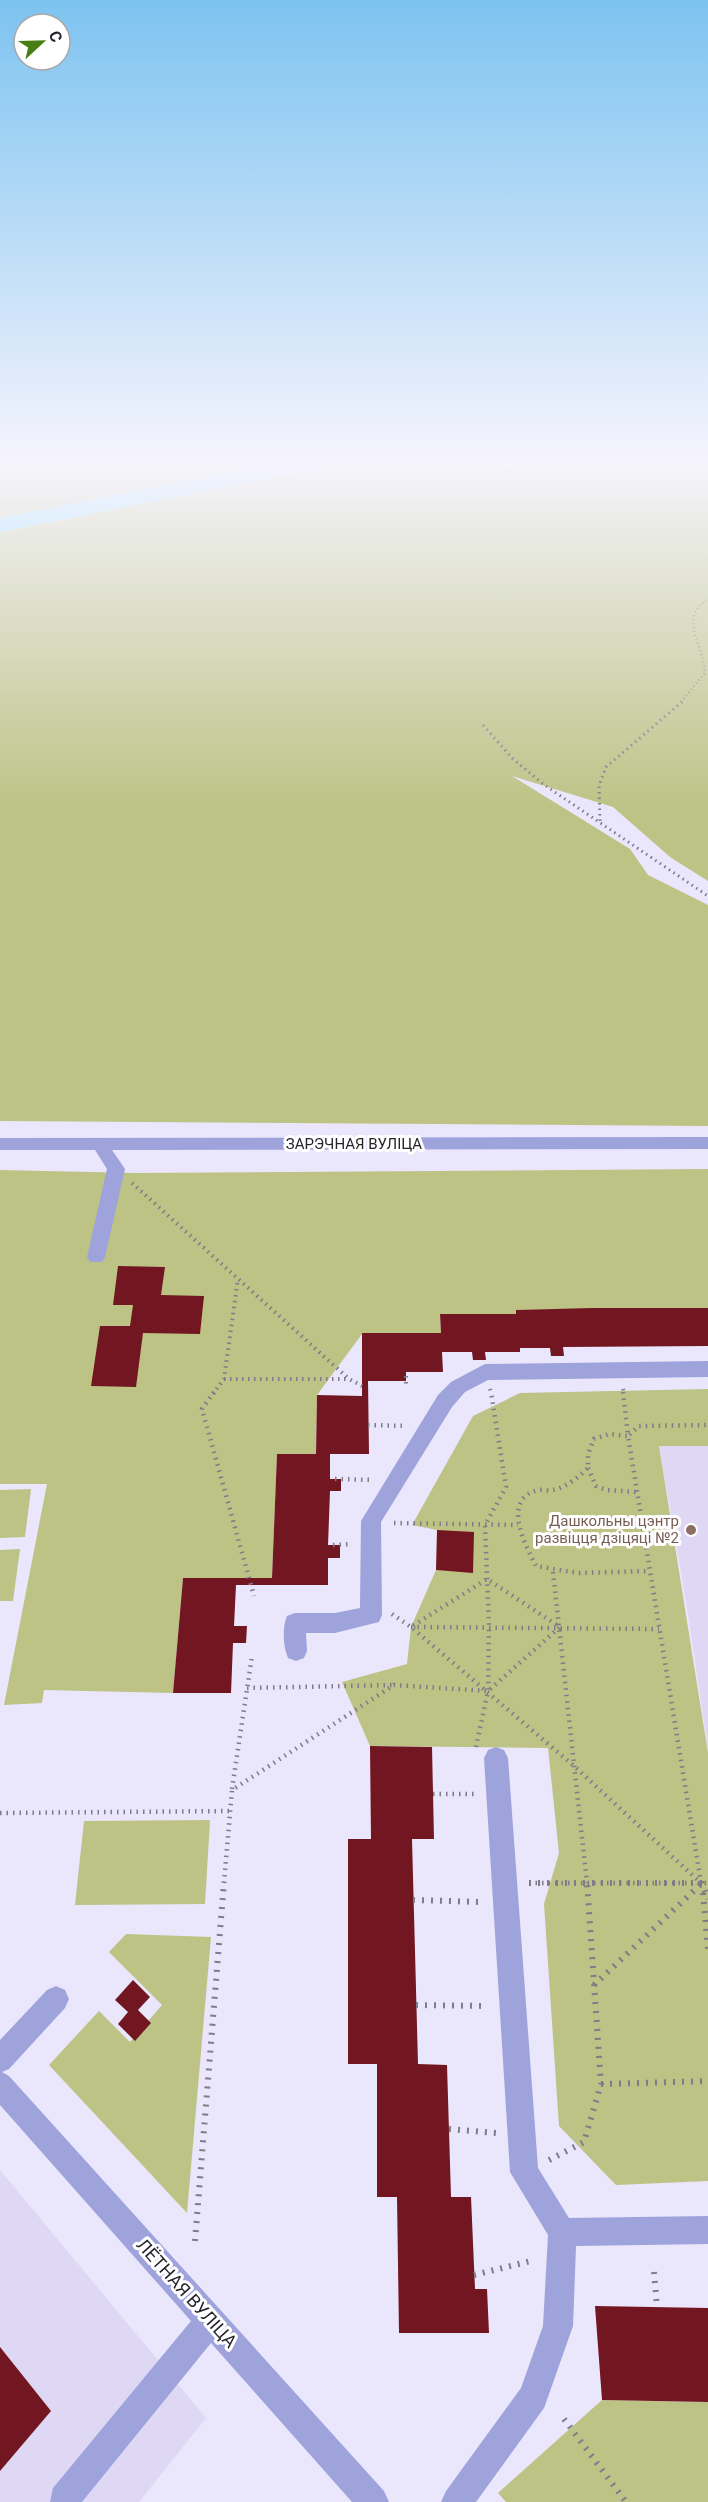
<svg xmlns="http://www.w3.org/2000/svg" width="708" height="2502" font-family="Roboto,sans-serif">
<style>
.built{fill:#ded8f4}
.green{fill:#bcc385}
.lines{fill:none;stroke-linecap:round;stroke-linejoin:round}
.river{fill:#7cd9fb;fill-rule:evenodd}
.building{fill:#721621}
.path-far4{stroke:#7f7c89;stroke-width:2;stroke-dasharray:1 3;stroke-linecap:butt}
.path-far3{stroke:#7f7c89;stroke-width:3;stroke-dasharray:1.5 4;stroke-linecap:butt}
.path-far2{stroke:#7f7c89;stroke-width:4;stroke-dasharray:1.5 4.5;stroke-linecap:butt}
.path-far1{stroke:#7f7c89;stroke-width:4.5;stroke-dasharray:1.5 5;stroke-linecap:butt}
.path{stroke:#7f7c89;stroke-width:6;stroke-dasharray:2 7;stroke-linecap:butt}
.minor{fill:#9ea3dc;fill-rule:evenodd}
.education-dot{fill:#8d6e63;stroke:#fff;stroke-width:2}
.labels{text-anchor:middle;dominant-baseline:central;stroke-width:6;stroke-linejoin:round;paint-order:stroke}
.street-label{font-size:15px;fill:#26242b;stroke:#fff}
.education-label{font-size:15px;fill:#785e54;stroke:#fff;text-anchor:end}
.near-street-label{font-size:18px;fill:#26242b;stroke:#fff}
</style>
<rect width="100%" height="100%" fill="#eae6fb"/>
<path class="built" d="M659 1445 708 1446V1749L688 1614Z
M0 2170 206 2418 139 2502H0Z"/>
<path class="green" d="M0 460H305L0 519V490L3 487 0 485Z
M360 460H708V881L670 857 613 807 512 776 630 849 648 875 708 905V1126L0 1121V532Z
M708 1169V1308L516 1310V1314H440L441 1333 362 1334 317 1395 316 1454H277L272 1578H183L173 1693 44 1690 42 1703 4 1705 47 1484H0V1170L135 1173Z
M708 1389V1446H659L708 1753V2181L616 2185 559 2126 544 1904 559 1853 548 1748 370 1746 342 1682 407 1664 411 1627 436 1570 473 1572 437 1530 412 1525 473 1416 520 1393Z
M31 1489 25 1537 0 1538V1490Z
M20 1549 13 1601H0V1550Z
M210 1820 205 1904 75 1905 84 1821Z
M126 1934 211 1937 187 2213 49 2065 99 2011 130 2042 162 2005 109 1952Z
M602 2400 708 2402V2502H506L498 2493Z"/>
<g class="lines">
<path class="river" d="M289 460H336L333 465 325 467 0 532V518Z"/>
</g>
<path class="building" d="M118 1266 165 1267 161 1295 204 1296 200 1334 143 1333 136 1387 91 1386 100 1326H130L133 1305H113Z
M592 1308H708V1346L563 1347 564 1356H551L550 1348H520V1352H485L486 1360H473L472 1352H442L443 1372H406V1381H368L369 1454H330V1479H341V1491H330L328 1545H340V1558H328V1585H236L234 1626H247L246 1643H233L231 1693H173L183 1578H272L277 1454H316L317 1395 362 1396V1333H441L440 1314H516V1310Z
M437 1530 474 1532 473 1573 436 1570Z
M370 1746 432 1747 434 1839H412L418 2064 447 2065 451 2197H471L475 2289H487L489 2333H399L397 2197H377V2064H348V1839H371Z
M133 1980 150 1997 138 2010 151 2023 135 2041 118 2024 128 2012 115 2000Z
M595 2306 708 2308V2402L602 2400Z
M0 2347 51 2411 0 2471Z"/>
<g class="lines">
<path class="path-far4" d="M681 702 705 673C704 645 677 618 708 599"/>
<path class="path-far3" d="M483 725 512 758 543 784 708 896
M600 821 599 786 606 767 683 701"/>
<path class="path-far2" d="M132 1183 349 1379 362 1386
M406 1376V1386
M224 1379H348
M490 1389 491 1394
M623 1389 624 1394
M213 1394 224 1379 238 1279"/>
<path class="path-far1" d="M214 1392 202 1409 254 1596
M623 1392 628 1436 609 1434 594 1439 588 1454V1468C578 1477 566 1488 552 1490 548 1491 543 1489 538 1490 501 1499 525 1545 536 1566L578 1573 650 1571
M368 1425 407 1426
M588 1468 596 1486 606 1490 637 1492
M335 1479 374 1480
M394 1523 518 1525
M333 1545 351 1544
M553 1572 587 1883
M392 1614 411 1627 574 1766 701 1883
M411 1627 659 1629
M247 1688 393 1685
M476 1747 488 1691 489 1626 485 1525 506 1487 491 1392
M232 1789 252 1656
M433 1794H475
M0 1813 231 1811
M224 1883 232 1790 394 1685 488 1691 560 1627 487 1579 411 1627
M529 1883H708
M701 1883 628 1436 639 1426 708 1425"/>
<path class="path" d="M701 1882 708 1899
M529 1883H708
M703 1893 708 1949
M413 1900 481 1902
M594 1985 701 1884
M416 2005 488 2006
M601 2084 708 2081
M449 2129 496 2133
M549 2160 584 2142 601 2084 587 1882
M195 2241 224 1882
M654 2272 657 2307
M474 2275 535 2260
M564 2419 626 2502"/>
<path class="minor" d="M708 1137V1149L112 1150 125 1169 105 1257 102 1262H90L87 1257 107 1169 95 1150H0V1138Z
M708 1361V1377L488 1380 465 1392 452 1407 381 1522 382 1615 379 1622 335 1633H306L307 1651 304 1658 296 1661 288 1658C283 1646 282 1628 287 1616L295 1613H335L360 1608 361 1521 438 1395 451 1382 485 1364Z
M496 1747 504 1750 508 1758 538 2168 569 2218 708 2216V2244L576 2246 573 2326 548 2397 544 2408 476 2502H441L446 2491 521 2388 543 2326 548 2235 510 2172 484 1758 488 1750Z
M56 1986 65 1990 69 1999 65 2008 9 2069 2 2072 9 2076 384 2491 389 2502H352L211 2343 82 2502H50L53 2488 191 2321 0 2105V2040L47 1990Z"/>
</g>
<linearGradient id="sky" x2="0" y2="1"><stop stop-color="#7dc3f0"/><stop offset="0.57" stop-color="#f6f4fd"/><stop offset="1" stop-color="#f6f4fd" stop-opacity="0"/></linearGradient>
<rect width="708" height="811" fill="url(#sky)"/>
<circle class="education-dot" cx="691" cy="1530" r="6"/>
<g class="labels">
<g class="street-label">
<text x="354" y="1144">ЗАРЭЧНАЯ ВУЛІЦА</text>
</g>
<g class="education-label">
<text x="679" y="1521">Дашкольны цэнтр<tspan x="679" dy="17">развіцця дзіцяці №2</tspan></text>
</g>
<g class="near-street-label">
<text transform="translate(187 2293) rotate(48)">ЛЁТНАЯ ВУЛІЦА</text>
</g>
</g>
<g transform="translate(42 42) rotate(68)"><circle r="28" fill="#ffffff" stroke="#a8a7aa" stroke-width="1.5"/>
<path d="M0-4.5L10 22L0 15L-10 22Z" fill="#487e13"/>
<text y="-9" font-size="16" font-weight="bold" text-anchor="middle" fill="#26242b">С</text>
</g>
</svg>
